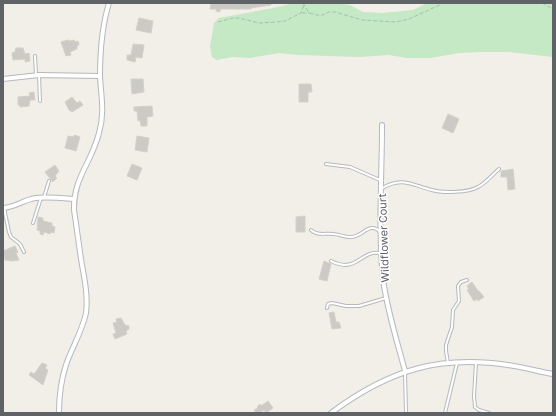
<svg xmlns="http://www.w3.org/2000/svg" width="556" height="416" font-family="'Golos Text',sans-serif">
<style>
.green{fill:#c5e8c5}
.building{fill:#cccac5;stroke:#d6d1c6}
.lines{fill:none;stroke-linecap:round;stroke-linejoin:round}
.lane-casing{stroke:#b5b8bc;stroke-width:4}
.street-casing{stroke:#b5b8bc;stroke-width:6}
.path{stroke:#9cc7a9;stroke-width:1;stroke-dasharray:4 2;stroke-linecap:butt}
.lane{stroke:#fff;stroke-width:2}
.street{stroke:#fff;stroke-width:4}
.labels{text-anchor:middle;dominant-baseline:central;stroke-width:3;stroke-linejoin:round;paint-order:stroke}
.street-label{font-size:11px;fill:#5f6368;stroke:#fff}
</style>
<rect width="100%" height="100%" fill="#f1efe8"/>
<path class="green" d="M294 3H339L350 5 363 12 383 13 413 10 427 3H553V57L509 52H483L459 53 431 58H407L389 55 359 57 298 55 279 53 250 58 233 57 217 60 212 57 210 47 214 23 219 18 273 8Z"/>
<path class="building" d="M211 3H271V5L251 8V9H220V12L216 11V9H210Z
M139 18 153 21 151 33 136 30Z
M68 40 70 41 74 40 75 42 78 41 79 45 77 46V49L70 52 71 55 66 56 61 42Z
M133 44 144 45 142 58 136 57 135 62 127 60V55H131Z
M16 48H23L25 54 29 53 30 61 25 62V59L13 60 12 53 15 52Z
M131 79H143L144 92 132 94Z
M299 84H311L312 92H308V102H299Z
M34 92 35 100H30L29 106 20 107V105H18V97L30 96 29 93Z
M72 97 77 103 80 101 83 105 72 112 69 110 65 102Z
M152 106 153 116 147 117V126H141L140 120 138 121 137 111H134V107Z
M448 114 459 119 453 133 442 128Z
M74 135 80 137 76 151 65 148 68 136 74 137Z
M137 136 149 138 147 152 135 150Z
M132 164 142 168 137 180 127 176Z
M55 165 59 171 55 176 57 178 53 182 45 172Z
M513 169 515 189 508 190 507 177H501V171Z
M305 216V232H296V217Z
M38 217 43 218V221L52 223V226L55 227 54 233 51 232 50 234 44 232 43 235 40 234V231L37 230Z
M15 246 18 252 16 253 19 260 12 261 5 260 3 251Z
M324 261 331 264 327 281 319 279Z
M472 282 478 291H479L484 297 478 301 477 299 474 301 467 290 469 289 467 286Z
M334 312 336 322H339L341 328 332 329 329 313Z
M121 318 125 325 129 326V329L126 331 127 334 115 339 113 334 116 333 113 323 117 322 116 319Z
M42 363 47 365 45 368 48 370 43 385 29 375 31 372 34 374Z
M268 401 273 408 266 413 264 410 260 413H256L254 410 258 408 257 407 260 404 261 406Z"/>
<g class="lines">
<g class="lane-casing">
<path id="lane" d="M35 56 36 75
M39 76 40 101
M326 164 350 167 380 180
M381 189C401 176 412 185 432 190 442 193 468 193 478 187 486 183 492 175 499 169
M44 197 49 181
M4 208 9 232 11 237 20 244 24 252
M33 223 41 198
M311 230C317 236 325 233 333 234 339 234 346 238 352 237 363 236 370 221 380 232
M331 261C357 274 360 250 380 253
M327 308 328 304 332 303 346 306H359L386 298
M448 363 446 351V345L452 327 453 310 459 301 458 286 461 282 467 280
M476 363 474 396 475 407 479 410 489 413
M405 372 406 413
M445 413 457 363"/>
</g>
<g class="street-casing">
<path id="street" d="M3 79 39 75 100 76
M382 125C382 176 378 228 383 279 387 310 397 341 405 371
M4 208C14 207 21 202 31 199 44 196 60 198 73 199
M59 413C59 397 61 380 66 365 72 347 82 332 86 313 88 297 85 281 82 265 79 247 77 229 74 210 73 178 92 162 99 133 105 113 101 96 100 76 100 51 102 26 109 3
M331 413C390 369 441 354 514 366 527 368 540 372 553 374"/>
</g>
<path class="path" d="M303 3 309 13 317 15H323L329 12H335L362 20 396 22 409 19 444 3
M542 3 553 9
M302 13H309
M218 22 233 18H239L259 23 276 22 285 21 301 13 304 5"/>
<use href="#lane" class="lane"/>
<use href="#street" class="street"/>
</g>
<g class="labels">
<g class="street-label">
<text transform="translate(383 238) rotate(-92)">Wildflower Court</text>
</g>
</g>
<rect width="556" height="416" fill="none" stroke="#5f6368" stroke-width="8"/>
</svg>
